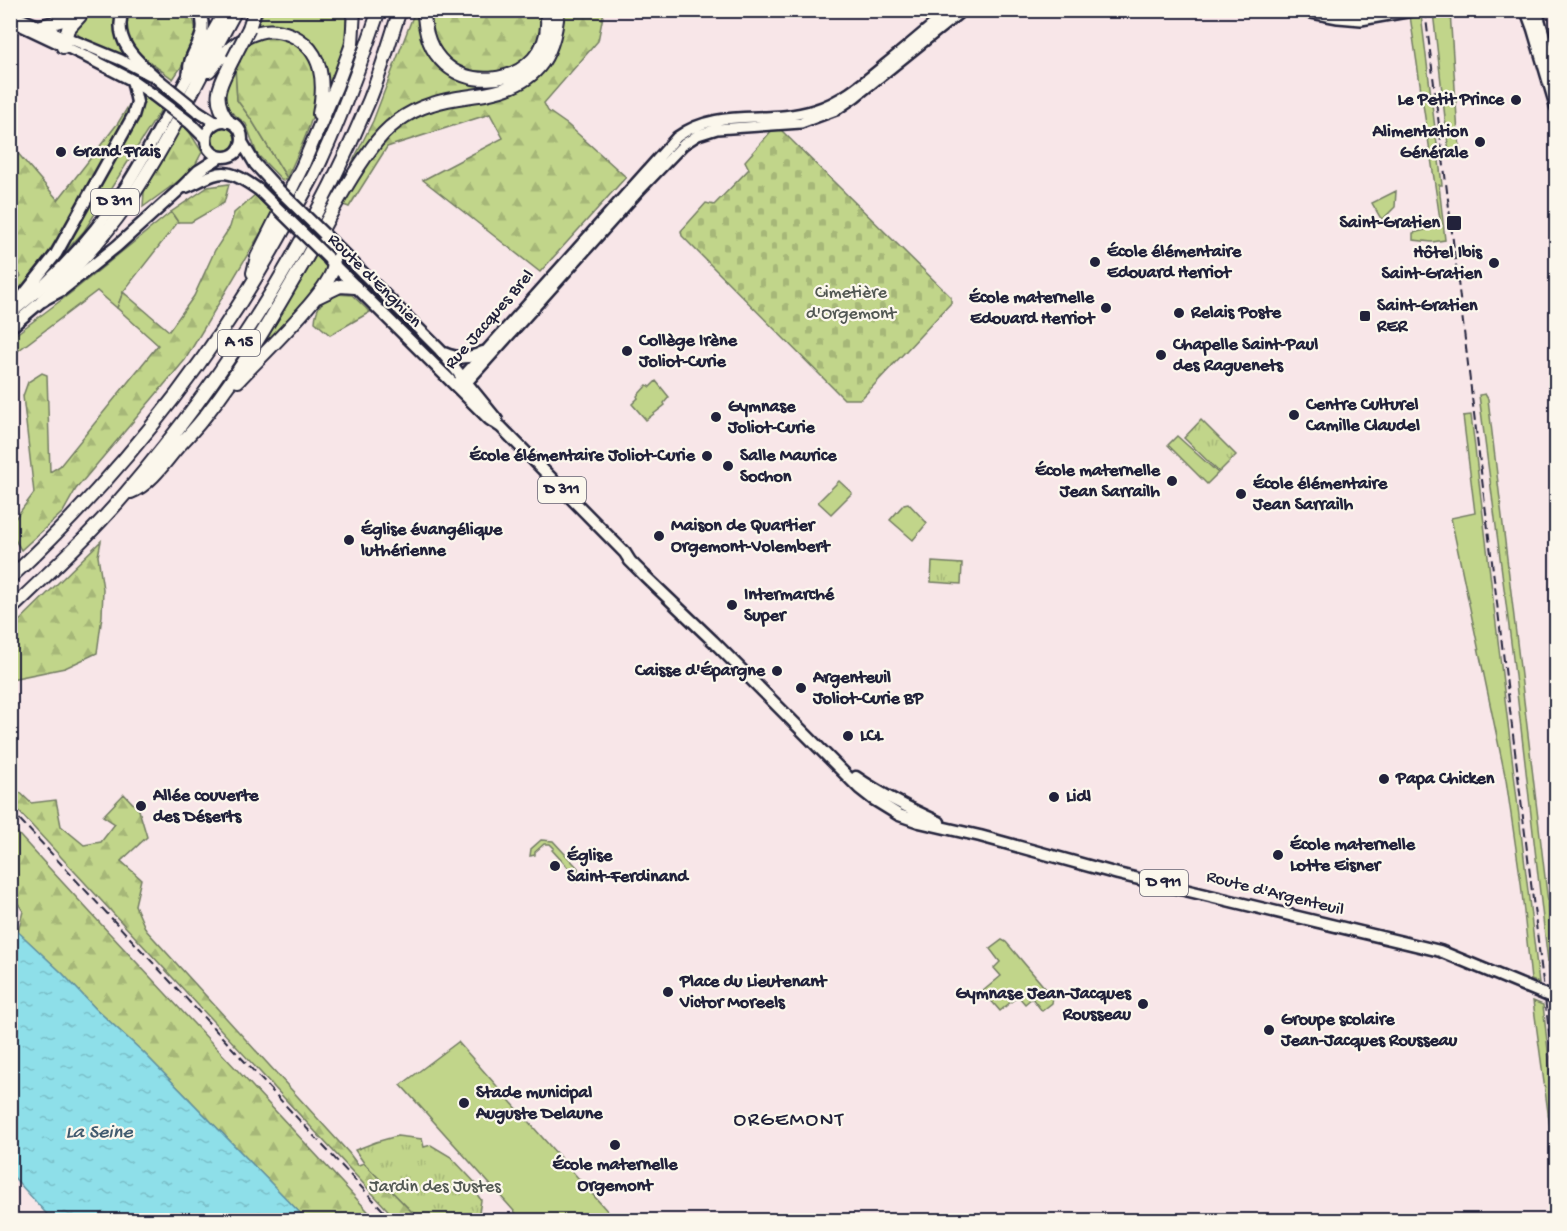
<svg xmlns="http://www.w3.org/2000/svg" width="1567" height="1231" font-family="'Gochi Hand',sans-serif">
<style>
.green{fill:#c1d58a;stroke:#727c62;stroke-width:1.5}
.forest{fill:url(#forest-firs);stroke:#727c62;stroke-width:1.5}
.cemetery{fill:url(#cemetery-stones);stroke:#727c62;stroke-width:1.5}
.park{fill:url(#park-tufts);stroke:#727c62;stroke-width:1.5}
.water{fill:url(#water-ripples);stroke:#6393a3;stroke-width:1.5}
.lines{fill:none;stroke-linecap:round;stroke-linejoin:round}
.secondary-casing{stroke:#22223b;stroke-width:14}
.primary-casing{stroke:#22223b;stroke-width:15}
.highway-casing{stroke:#22223b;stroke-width:16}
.secondary{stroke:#fbf7ec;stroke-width:9}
.primary{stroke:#fbf7ec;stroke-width:10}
.highway{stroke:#fbf7ec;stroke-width:12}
.rail{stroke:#22223b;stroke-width:2;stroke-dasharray:9 4.5;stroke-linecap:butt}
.primary-bridge-casing{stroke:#22223b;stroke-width:15;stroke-linecap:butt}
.highway-bridge-casing{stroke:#22223b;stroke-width:16;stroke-linecap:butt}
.primary-bridge{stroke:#fbf7ec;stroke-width:10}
.highway-bridge{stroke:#fbf7ec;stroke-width:12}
.poi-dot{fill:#22223b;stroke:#fbf7ec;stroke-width:2}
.labels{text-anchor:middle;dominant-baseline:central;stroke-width:4.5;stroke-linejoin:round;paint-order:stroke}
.shield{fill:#fbf7ec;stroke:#636270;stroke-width:1.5}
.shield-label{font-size:16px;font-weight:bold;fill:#22223b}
.poi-label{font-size:18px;font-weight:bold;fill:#22223b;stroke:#fbf7ec;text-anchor:start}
.street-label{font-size:18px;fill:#22223b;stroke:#fbf7ec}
.park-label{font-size:18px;fill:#525853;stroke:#fbf7ec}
.water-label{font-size:20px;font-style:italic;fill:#425b6f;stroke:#fbf7ec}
.quarter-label{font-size:21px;letter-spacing:1.5px;fill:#22223b;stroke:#fbf7ec}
</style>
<defs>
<pattern id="forest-firs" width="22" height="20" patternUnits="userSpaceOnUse" patternTransform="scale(1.5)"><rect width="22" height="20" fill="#c1d58a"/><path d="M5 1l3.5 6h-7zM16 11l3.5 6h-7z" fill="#a6b778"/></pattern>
<pattern id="cemetery-stones" width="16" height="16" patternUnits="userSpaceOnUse" patternTransform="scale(1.5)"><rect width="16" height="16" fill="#c1d58a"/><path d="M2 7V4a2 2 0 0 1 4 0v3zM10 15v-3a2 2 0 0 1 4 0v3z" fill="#a6b778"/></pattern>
<pattern id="park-tufts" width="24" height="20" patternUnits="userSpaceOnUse" patternTransform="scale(1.5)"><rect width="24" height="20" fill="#c1d58a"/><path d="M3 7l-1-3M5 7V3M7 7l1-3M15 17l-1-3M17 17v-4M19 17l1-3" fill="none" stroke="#a6b778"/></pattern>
<pattern id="water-ripples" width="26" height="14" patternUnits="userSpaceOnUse" patternTransform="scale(1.5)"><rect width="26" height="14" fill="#8edfe9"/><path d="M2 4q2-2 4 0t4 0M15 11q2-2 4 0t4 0" fill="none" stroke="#7abfc9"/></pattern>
</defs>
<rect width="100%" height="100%" fill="#f8e6e8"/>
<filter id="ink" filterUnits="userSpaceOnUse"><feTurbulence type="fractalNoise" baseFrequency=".0167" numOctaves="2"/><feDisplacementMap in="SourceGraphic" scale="12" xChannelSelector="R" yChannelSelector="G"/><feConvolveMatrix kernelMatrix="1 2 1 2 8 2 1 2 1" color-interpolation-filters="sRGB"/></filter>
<g filter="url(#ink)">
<path class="green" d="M95 11H120L130 58 79 36 77 33 72 30 83 18Z
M264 11H345C350 37 340 61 328 84L324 66 257 26Z
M1450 11 1458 134 1462 158H1453L1452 152 1449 153 1433 12Z
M1421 15 1442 185H1439L1445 240 1432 242 1413 240V233L1441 226 1410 16Z
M235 65 237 100 251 119 287 178 283 181 257 154 246 124 230 111 221 97Z
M143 95 161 108 159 113 84 231 55 263Z
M211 139a12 12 0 1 1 24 0a12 12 0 1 1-24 0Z
M1396 191 1395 207 1383 219 1380 217 1372 203Z
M171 212 178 222 123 292 117 308 97 291 11 356V338L72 292Z
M316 255 326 265V278L257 352Z
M656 381 669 397 664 403 665 405 646 420 632 404 638 398 637 396 647 385 650 387Z
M1485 394 1488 399 1547 894 1556 960V990L1551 988 1512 650 1479 395Z
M1471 415 1539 983 1531 980 1521 883 1506 780 1451 518 1475 513 1463 416Z
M1177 436 1218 473 1207 484 1168 445Z
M839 481 852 493 831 514 818 502Z
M908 503 927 523 913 540 890 520 904 504Z
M541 840 553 841 578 868V881L576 882 571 876 573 873 552 850 554 848 550 844H544L535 852V855L530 856 531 849Z
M1002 940 1006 942 1051 995 1053 998 1052 1003 1042 1011 1032 998 1025 1004 1018 996 1000 1011 983 991 1001 976 994 968 1000 962 990 949Z
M1533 1001 1543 1005 1556 1123V1220L1552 1142Z
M458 1042 609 1213 601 1220H522L401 1085Z"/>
<path class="forest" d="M130 11H190C204 41 190 53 173 79 149 61 117 46 130 11Z
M415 11H604L598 41 544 103 548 111 568 125 626 177 540 272 423 180 503 138 490 114 387 147 349 207 333 201 373 121Z
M278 36C284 39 294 41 299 45 339 78 303 141 287 178L251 119 237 100 235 65 250 42 259 37Z
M134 97V105C108 152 83 200 53 245 41 264 28 286 11 300V286L21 276 11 263 10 144 58 200 118 123Z
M182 124 187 128 202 152 192 171 143 207 144 192Z
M229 184 224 203 191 222H178L171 212 208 187Z
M255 195 273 212 185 360 76 489 63 512 21 550 11 533V524L34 493 23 396 28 382 42 373 47 375 50 472 60 466 158 345 117 308 123 292 169 331 194 296 215 250 230 227 234 213Z
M336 294 352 295 370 312 330 335 315 322C316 307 322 300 336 294Z
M101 541 98 556 103 589 102 616 97 653 65 668 11 679V629Z
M11 784 31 803 56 800 61 826 84 845 101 842 115 824 103 816 124 794 139 810 147 837 121 861 141 879 135 905 146 930 349 1153 358 1165 364 1163 420 1220H397L11 803Z
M11 826C131 959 256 1088 376 1220H307L144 1053 96 1009 63 974 18 932 23 911 11 893Z"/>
<path class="cemetery" d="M779 128 951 297V303L861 399H844L682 236 681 231 706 203 714 205 749 169 745 161 773 129Z"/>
<path class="park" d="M1201 420 1236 455 1219 472 1184 438Z
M932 562 962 564 961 584 931 582Z
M397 1136 422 1139 424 1147 431 1145 451 1157 481 1189H476V1193L481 1200 478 1220H420L364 1163 355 1150 376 1142Z"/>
<path class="water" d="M11 925 63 974 96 1009 144 1053 307 1220H52L11 1174Z"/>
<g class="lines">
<g class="secondary-casing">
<path id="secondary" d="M1296 10 1338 18 1361 20 1418 10
M1337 10 1358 12 1375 10
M10 14 121 60 150 75
M15 23 87 57
M459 381 677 137C719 106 767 125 814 110 843 101 864 82 887 63 908 46 929 28 950 10
M463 385 470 379 637 193 684 144 698 135 717 129 801 123 836 110 855 97 963 10"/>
</g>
<g class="primary-casing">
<path id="primary" d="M123 10C112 42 138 62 160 81
M1526 10 1533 29 1556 107
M1538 16 1556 76
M87 57 132 80 152 94
M196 110 216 123
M206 139a18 18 0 1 1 36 0a18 18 0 1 1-36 0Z
M190 123 205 138
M242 142 255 164 278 189
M186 187C222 171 224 165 259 190
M326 236 440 350 497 420
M329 260 489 419 501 427 625 553 630 561 645 576 713 641 859 788 873 799 899 815 919 822 980 836 1118 874 1440 951 1527 987
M21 298 56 254 133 116 137 102 132 80
M10 314C55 279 94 235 125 188 148 152 168 112 189 75 186 51 212 38 199 10
M10 328 43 300 62 290 117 246 180 189 198 171 220 157
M444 353C458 359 469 359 483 352
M856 777C882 795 910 809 939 822"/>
</g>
<g class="highway-casing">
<path id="highway" d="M424 10C424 111 561 92 546 10
M38 27 67 19 86 10
M249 28 255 10
M63 47 68 29 80 16
M209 71C223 54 238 38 259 32 270 29 281 31 291 35 324 50 325 83 319 114
M189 75 226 10
M228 121C210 96 221 84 233 59
M253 273 257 257 302 167 336 87 352 44 354 10
M317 297 340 286 355 287
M43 300C72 271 101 241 125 207 168 145 199 76 236 10
M238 381C258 359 326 295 333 269 336 257 328 245 324 234
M131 492C149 485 164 464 176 449 187 437 199 425 209 411 245 365 274 313 304 262 326 224 345 184 371 149 386 127 406 112 432 104 449 98 467 97 485 94 535 85 554 60 558 10
M10 578C124 472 216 355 290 218 301 198 313 179 322 158 344 110 362 60 379 10
M10 610C49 573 90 535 125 494 226 376 309 244 369 101 381 72 390 40 400 10"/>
</g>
<use href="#secondary" class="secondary"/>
<use href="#primary" class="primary"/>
<use href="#highway" class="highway"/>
<path class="rail" d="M1425 10 1556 1089
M10 809 392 1220"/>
<g class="primary-bridge-casing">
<path id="primary-bridge" d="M160 81 196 110
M152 94 190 123
M278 189 324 234
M259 190 329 259
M1527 987 1556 999"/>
</g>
<g class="highway-bridge-casing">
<path id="highway-bridge" d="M233 59 249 28"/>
</g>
<use href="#primary-bridge" class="primary-bridge"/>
<use href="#highway-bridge" class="highway-bridge"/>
</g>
</g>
<g class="poi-dot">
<circle cx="1516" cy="100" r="6"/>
<circle cx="1480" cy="142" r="6"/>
<circle cx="61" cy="152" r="6"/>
<rect x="1446" y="215" width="16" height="16" rx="3"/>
<circle cx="1095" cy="262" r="6"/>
<circle cx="1494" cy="263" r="6"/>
<circle cx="1106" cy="308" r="6"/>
<circle cx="1179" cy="313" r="6"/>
<rect x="1359" y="310" width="12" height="12" rx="3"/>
<circle cx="627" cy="351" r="6"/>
<circle cx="1161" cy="355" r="6"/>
<circle cx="1294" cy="415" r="6"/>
<circle cx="716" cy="417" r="6"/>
<circle cx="707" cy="456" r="6"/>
<circle cx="728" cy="466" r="6"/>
<circle cx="1172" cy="481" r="6"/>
<circle cx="1241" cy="494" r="6"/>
<circle cx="659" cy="536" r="6"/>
<circle cx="349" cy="540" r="6"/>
<circle cx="732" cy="605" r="6"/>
<circle cx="777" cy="671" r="6"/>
<circle cx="801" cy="688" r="6"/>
<circle cx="848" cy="736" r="6"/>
<circle cx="1384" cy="779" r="6"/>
<circle cx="1054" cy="797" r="6"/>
<circle cx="141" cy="806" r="6"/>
<circle cx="1278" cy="855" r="6"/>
<circle cx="555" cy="866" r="6"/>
<circle cx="668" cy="992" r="6"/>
<circle cx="1143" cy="1004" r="6"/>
<circle cx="1269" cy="1030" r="6"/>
<circle cx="464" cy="1103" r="6"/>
<circle cx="615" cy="1145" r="6"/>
</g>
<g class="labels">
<g class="shield">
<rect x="91" y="189" width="48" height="26" rx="4.5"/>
<rect x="218" y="330" width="42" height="26" rx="4.5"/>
<rect x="538" y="477" width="48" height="26" rx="4.5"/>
<rect x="1140" y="870" width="48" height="26" rx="4.5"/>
</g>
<g class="shield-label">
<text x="115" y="202">D 311</text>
<text x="239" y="343">A 15</text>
<text x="562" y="490">D 311</text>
<text x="1164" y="883">D 911</text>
</g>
<g class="poi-label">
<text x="1504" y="100" text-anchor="end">Le Petit Prince</text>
<text x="1468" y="132" text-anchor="end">Alimentation<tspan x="1468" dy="21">Générale</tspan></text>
<text x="73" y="152">Grand Frais</text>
<text x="1440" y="223" text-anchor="end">Saint-Gratien</text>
<text x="1107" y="252">École élémentaire<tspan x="1107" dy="21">Edouard Herriot</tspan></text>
<text x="1482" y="253" text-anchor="end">Hôtel Ibis<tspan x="1482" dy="21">Saint-Gratien</tspan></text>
<text x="1094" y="298" text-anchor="end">École maternelle<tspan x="1094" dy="21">Edouard Herriot</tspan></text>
<text x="1377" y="306">Saint-Gratien<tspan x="1377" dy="21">RER</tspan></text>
<text x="1191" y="313">Relais Poste</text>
<text x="639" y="341">Collège Irène<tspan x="639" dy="21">Joliot-Curie</tspan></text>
<text x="1173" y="345">Chapelle Saint-Paul<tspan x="1173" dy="21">des Raguenets</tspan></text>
<text x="1306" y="405">Centre Culturel<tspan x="1306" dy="21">Camille Claudel</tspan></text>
<text x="728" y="407">Gymnase<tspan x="728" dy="21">Joliot-Curie</tspan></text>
<text x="695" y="456" text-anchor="end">École élémentaire Joliot-Curie</text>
<text x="740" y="456">Salle Maurice<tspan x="740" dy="21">Sochon</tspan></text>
<text x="1160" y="471" text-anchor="end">École maternelle<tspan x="1160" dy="21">Jean Sarrailh</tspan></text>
<text x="1253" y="484">École élémentaire<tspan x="1253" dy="21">Jean Sarrailh</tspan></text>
<text x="671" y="526">Maison de Quartier<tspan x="671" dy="21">Orgemont-Volembert</tspan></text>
<text x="361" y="530">Église évangélique<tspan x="361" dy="21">luthérienne</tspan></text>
<text x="744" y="595">Intermarché<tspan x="744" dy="21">Super</tspan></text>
<text x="765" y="671" text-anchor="end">Caisse d'Épargne</text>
<text x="813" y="678">Argenteuil<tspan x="813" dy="21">Joliot-Curie BP</tspan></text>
<text x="860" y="736">LCL</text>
<text x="1396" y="779">Papa Chicken</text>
<text x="153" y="796">Allée couverte<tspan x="153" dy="21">des Déserts</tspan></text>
<text x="1066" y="797">Lidl</text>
<text x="1290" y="845">École maternelle<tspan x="1290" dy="21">Lotte Eisner</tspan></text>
<text x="567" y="856">Église<tspan x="567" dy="21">Saint-Ferdinand</tspan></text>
<text x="680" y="982">Place du Lieutenant<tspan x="680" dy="21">Victor Moreels</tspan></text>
<text x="1131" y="994" text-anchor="end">Gymnase Jean-Jacques<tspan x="1131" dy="21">Rousseau</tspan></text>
<text x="1281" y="1020">Groupe scolaire<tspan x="1281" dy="21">Jean-Jacques Rousseau</tspan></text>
<text x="476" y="1093">Stade municipal<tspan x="476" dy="21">Auguste Delaune</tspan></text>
<text x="615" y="1165" text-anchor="middle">École maternelle<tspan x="615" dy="21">Orgemont</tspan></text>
</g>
<g class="street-label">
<text transform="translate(374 281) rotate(45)">Route d'Enghien</text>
<text transform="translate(490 320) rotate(-49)">Rue Jacques Brel</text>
<text transform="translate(1275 894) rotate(14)">Route d'Argenteuil</text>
</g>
<g class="park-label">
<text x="851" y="293">Cimetière<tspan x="851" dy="21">d'Orgemont</tspan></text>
<text x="435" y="1187">Jardin des Justes</text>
</g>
<g class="water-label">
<text x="99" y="1133">La Seine</text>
</g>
<g class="quarter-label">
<text x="789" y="1121">ORGEMONT</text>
</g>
</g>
<rect width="1567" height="1231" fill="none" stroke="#fbf7ec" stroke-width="36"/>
<rect x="18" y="18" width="1531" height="1195" fill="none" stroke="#22223b" stroke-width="2" filter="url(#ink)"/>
</svg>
